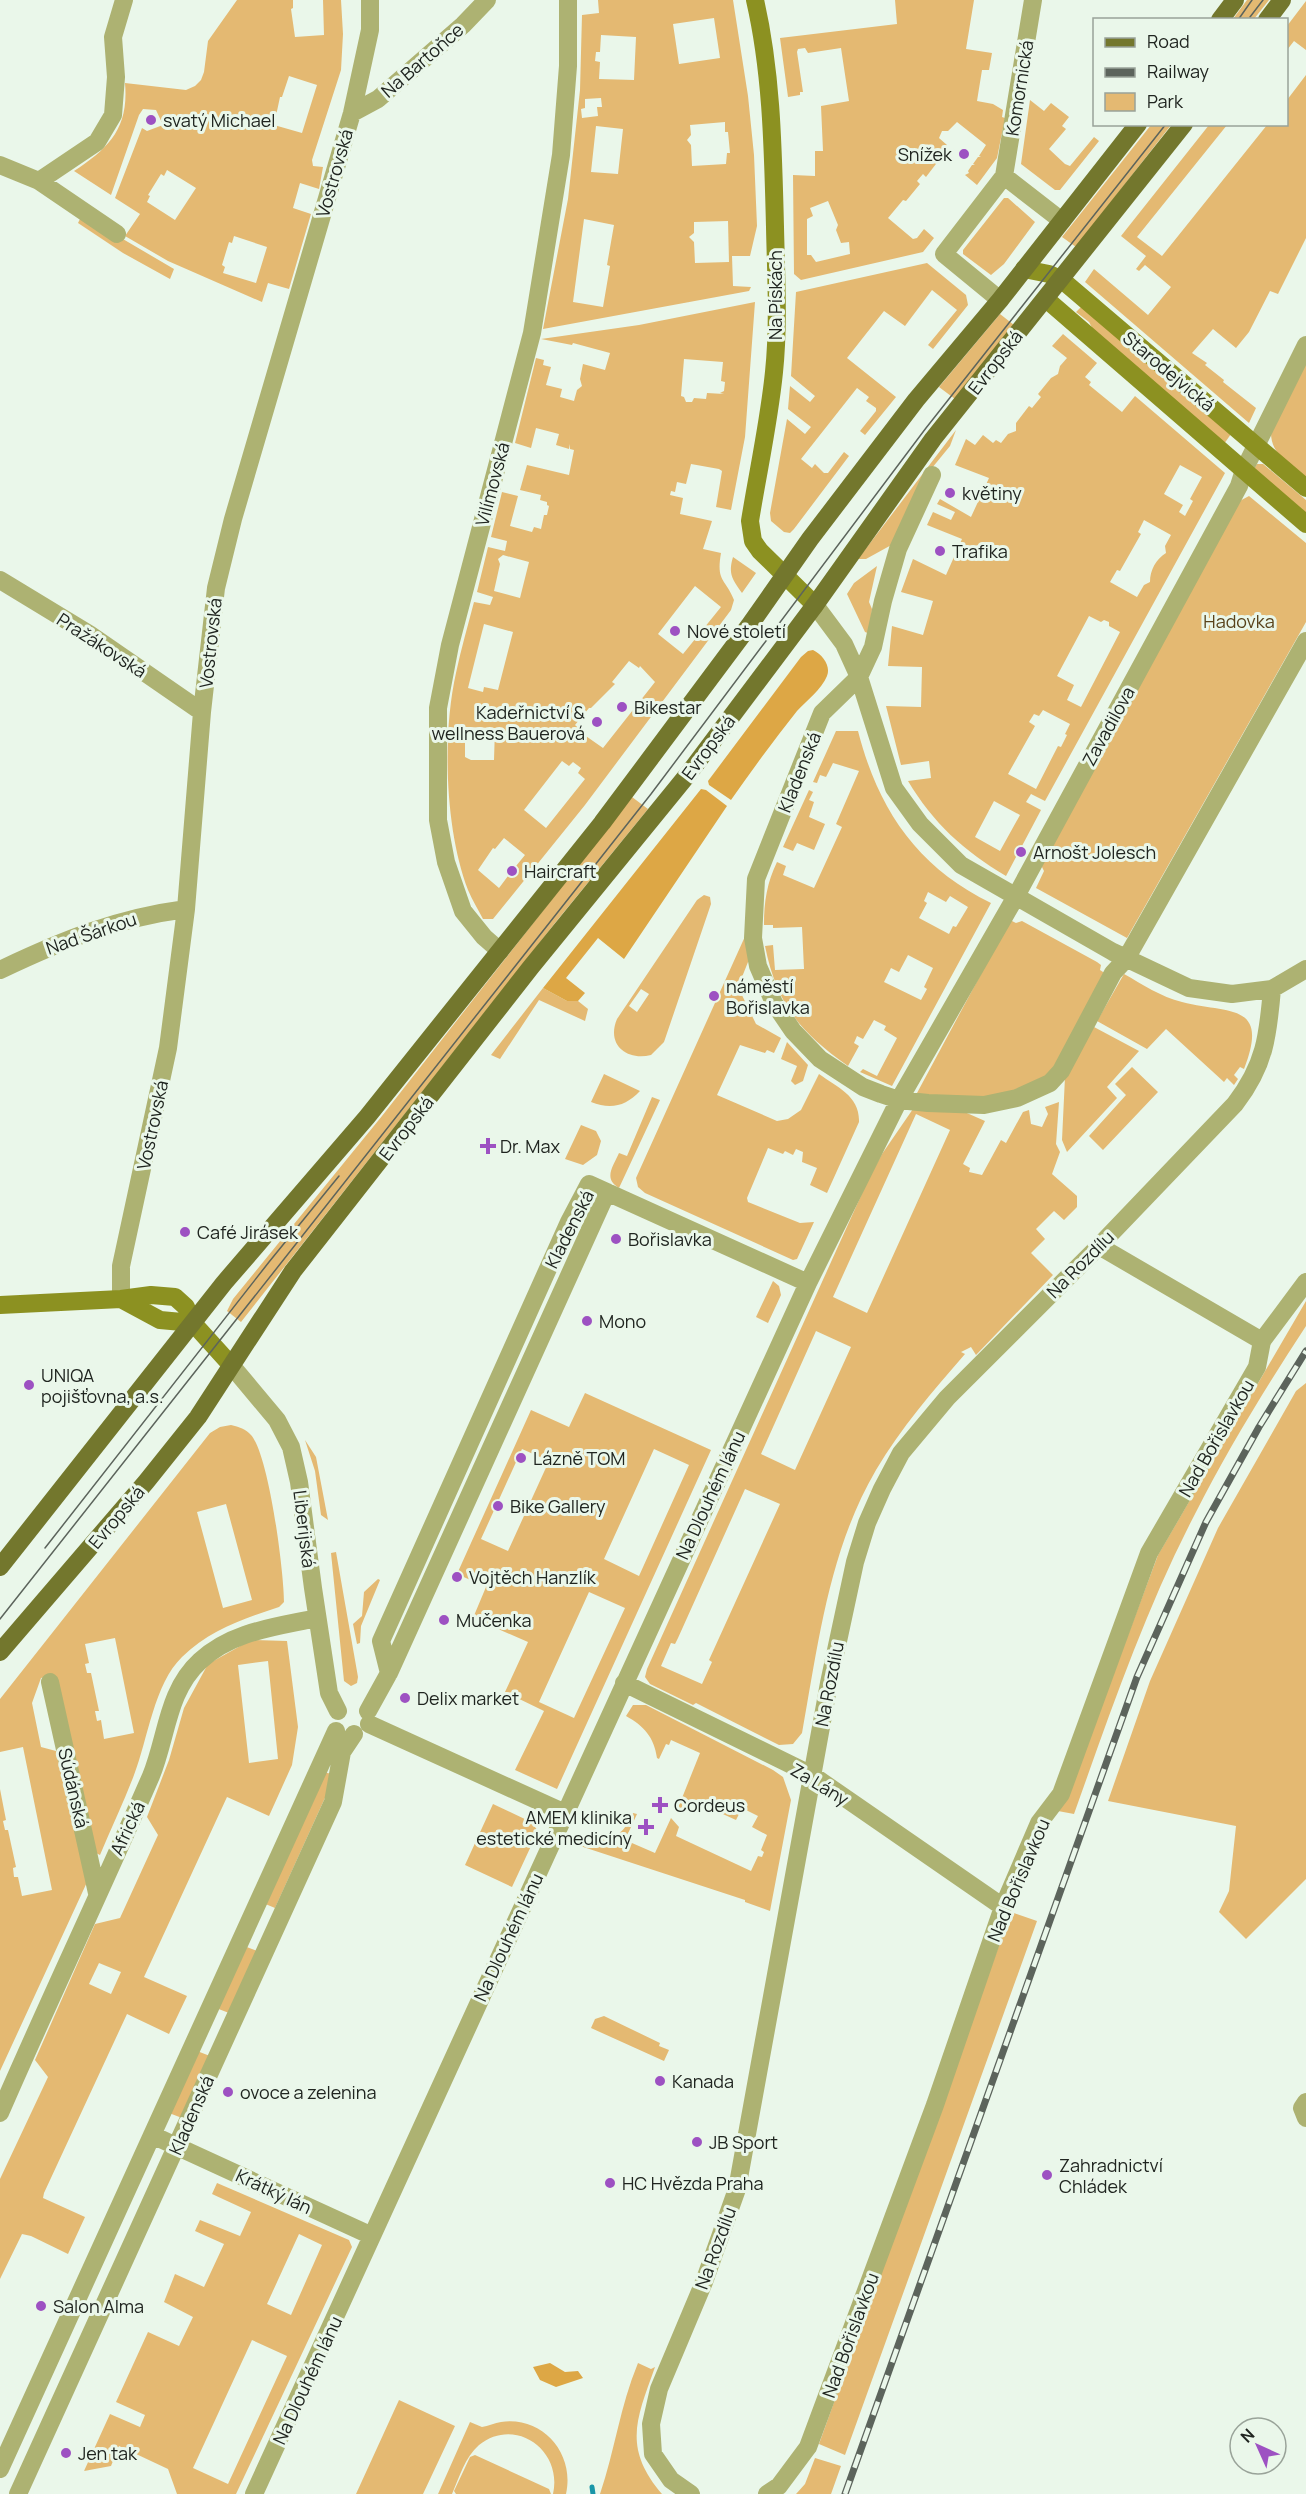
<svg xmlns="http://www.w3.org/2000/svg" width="1306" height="2494" font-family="Manrope,sans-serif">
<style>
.green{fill:#e4b972;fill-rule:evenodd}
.forest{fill:#dda745}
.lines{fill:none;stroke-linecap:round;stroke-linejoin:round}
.stream{stroke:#1a96a8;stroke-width:5}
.street{stroke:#adb272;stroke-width:18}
.secondary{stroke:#8c9121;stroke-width:18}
.primary{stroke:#73772d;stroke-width:18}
.tram{stroke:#5c645c;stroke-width:1.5}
.rail-casing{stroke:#5c645c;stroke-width:7}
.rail{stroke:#eaf7ea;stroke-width:4.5;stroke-dasharray:14;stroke-linecap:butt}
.poi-dot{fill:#9d51c2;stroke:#eaf7ea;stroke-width:2}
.labels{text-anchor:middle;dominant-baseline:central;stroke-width:6;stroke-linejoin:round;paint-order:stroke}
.street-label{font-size:18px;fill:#202520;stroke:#eaf7ea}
.poi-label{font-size:18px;fill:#202520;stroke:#eaf7ea;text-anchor:start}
.park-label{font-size:18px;fill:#59431b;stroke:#eaf7ea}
</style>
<rect width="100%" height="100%" fill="#eaf7ea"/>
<path class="green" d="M237 0H293V8L291 9 295 37 324 35 323 0H341L343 34 341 70 312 160 313 166 323 167 319 189 300 183 293 208 311 214 289 289 268 283 262 302 168 261 125 236 140 214 115 198 142 128 147 131 163 125 156 110 143 109 139 115 111 195 74 171C109 148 129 128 125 83L186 90 195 86 201 80 204 72 208 41ZM289 76 317 85 302 133 274 125 280 97H282ZM167 170 196 188 175 220 147 202 150 196 148 195 161 174 164 176ZM234 236 267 247 256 283 223 273 225 267 222 265 229 242 232 243Z
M598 0H733L748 96 754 155 757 226 750 256H732L733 286 751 287 749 291 543 329 568 199 580 90 582 15 599 13ZM714 18 720 58 679 64 673 24ZM601 35 636 37 634 80 599 79 600 62 595 61 596 52H600ZM601 98 602 107H597L598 116 582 118 581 109 585 108V99ZM725 122V132H728L730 153H727L726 164 692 166 691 145 687 140 691 135 690 125ZM596 126 623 129 618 174 591 172ZM584 219 614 225 607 265 610 266 603 307 573 302ZM728 221 729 262 695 263 694 242 689 237 694 233V222Z
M895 0H974L966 49 992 53 989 70H982L977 101 993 104 1003 110 1002 117 1005 118 997 158 977 185 965 175 969 173 968 171 972 165H975L973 164 978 157H981L979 156 986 145 957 122 948 131H942L939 138 947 145 937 158 939 160 926 177 923 174 917 181 920 184 906 201 903 200 888 218 913 239 917 238 924 229 934 238 923 252 801 280 794 274 793 175 815 176V151H823L821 106 849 101 841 48 808 53 805 48 798 49 797 52 803 92H800V95L788 97 780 38 897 24ZM828 201 838 225 836 230 841 243 849 242 850 254 816 262 811 255H807V219L813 216 810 208Z
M1247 0H1269L1254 19H1233Z
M1306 1V50L1294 41 1287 50V26Z
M1306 75V238L1278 294 1270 291 1249 332 1236 348 1213 329 1192 353 1207 363 1205 365 1224 380 1223 382 1256 408 1249 423 1085 282 1094 269 1148 315 1171 287 1145 265 1139 271 1136 269 1146 256 1121 236 1209 125H1227L1137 237 1162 256 1267 125 1286 124 1287 100Z
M1030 100 1044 111 1051 103 1069 117 1062 126 1066 129 1049 149 1065 164 1070 166 1094 137 1099 141 1060 190H1055L1021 164Z
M1151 125H1171L1076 247 1062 237Z
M1004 198H1008L1035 222 1004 264 991 275 963 254V250Z
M82 215 174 269 170 279 123 253 78 223Z
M927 263 966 295 968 305 933 349 928 345 957 310 932 290 905 326 884 311 847 358 896 397 865 435 860 431 876 411V408L866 401 869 397 857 388 801 459 812 468 815 464 824 473H828L844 452 849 456 794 529 790 533 784 532 771 521 770 513 787 419 805 434 811 427 788 409 790 386 810 402 815 396 791 376 796 292Z
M755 302 745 437 731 510 716 507 722 471 719 469 691 464 686 484 677 482 675 492 671 491 670 495 683 498 680 514 712 521 703 549 721 553C716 582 725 578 734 600L731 610 585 805 493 919H483C478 909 472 900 468 890 445 830 442 735 456 673 461 649 468 625 474 602L490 605 493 597 477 592 488 547 505 551 507 541 491 537 502 492 518 496 510 526 532 532 534 527 541 529 544 515H547L549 506 547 505V502L540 500 541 495 520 490 527 465 569 475 574 450 570 449V444L569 449 556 445 559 434 536 428 531 448 515 443 536 358 544 360 543 365 551 367 546 385 562 389 560 397 574 401 577 390 582 386 580 379 583 364 605 370 610 353 573 343 572 345 541 339 639 325ZM684 359 723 362 721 381 725 382 724 391 720 393 724 394 707 393 706 399 694 398 692 402H686L684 397 681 396ZM503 555 529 562 520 598 494 591 500 564 498 559ZM695 586 721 607 683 654 658 634ZM484 624 513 632 498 690 484 687 483 692 468 688ZM629 661 639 668 640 666 655 682 603 748 583 734V732L575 725 589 708H591L615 684 612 682ZM465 727 495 728 494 760H471L465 757ZM562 761 569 766 573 762 581 768 578 773 585 779 546 828 524 810ZM504 838 525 855 516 866 519 869 512 878 508 876 499 888 478 870 493 848 495 849Z
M1081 307 1231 434 1224 444 1096 335 1089 322 1076 312Z
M1000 314 1014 325 955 399 939 387Z
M1063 334 1097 363 1085 377 1091 382 1089 385 1122 412 1135 396 1225 473 1045 801 1031 794 1026 802 1041 810 1006 876C964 851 933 823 908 781L931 778 929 761 901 765 886 706 921 707 922 667 888 666 892 626 923 635 933 601 901 592 913 559 946 575 962 539 927 525 933 512 951 520 955 512 937 504 940 499 971 517 989 478 955 465 966 439 975 445 983 435 993 443 996 440 1001 443 1008 434 1016 431V423L1029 406 1032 408 1041 397 1038 394 1051 378 1058 374 1060 366 1067 358 1052 346ZM1180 465 1202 477 1190 499 1193 501 1185 516 1179 512 1183 505 1164 494ZM1144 520 1171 535 1165 546 1166 553C1156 559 1150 570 1150 582L1144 585 1137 597 1110 582 1117 570 1120 571 1141 534 1138 532ZM1089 616 1101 622 1104 620 1109 622V626L1120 632 1081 707 1067 700 1074 685 1057 676ZM1043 710 1070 724 1065 734 1067 735 1061 747 1058 746 1036 789 1008 774 1035 726 1029 722 1034 714 1039 716ZM994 801 1020 815 1000 851 975 837Z
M1306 362V478C1291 465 1271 455 1271 433Z
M956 430 950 446 923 479 895 543 866 559H858Z
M1257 464H1263L1306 500V514L1254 469Z
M1249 496 1306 543V622L1127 938 1036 888 1044 871 1041 865 1236 503Z
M733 557 756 573 742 593C732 579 728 574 733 557Z
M877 566 869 602 872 609 870 634 865 632 847 594 854 583Z
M836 731H858C878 809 917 867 991 903L892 1086 860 1072 863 1069 877 1076 897 1038 884 1030 886 1026 874 1020 863 1039 857 1036 854 1043 859 1046 848 1066C800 1032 777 1005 765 946L773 945 775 970 804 969 802 927 773 928V925H764C764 901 767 883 777 862L786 866 783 875 814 888 842 827 836 824 859 771 833 763 826 777 820 775 817 783 813 782ZM928 892 946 902 950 896 968 907 956 927 953 926 949 934 919 918 927 903 924 901ZM908 955 933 968 924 987 927 989 921 1000 884 982 891 968 899 972Z
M809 790 813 792 809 800 814 802 809 817 825 824 814 850 797 843 793 851 783 847Z
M632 797 648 809 555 923 241 1322 227 1311 233 1299 382 1116Z
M704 895 710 897 711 904 664 1042 651 1055C627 1061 606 1045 617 1019L697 900ZM641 989 649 994 637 1012 629 1006Z
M1010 920 1016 923 1022 921 1097 962 1101 965 1100 970 1106 974 1049 1076 999 1097 929 1098 917 1093Z
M747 932 750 957 738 987 756 1024 781 1038 774 1053 767 1050 765 1053 740 1045 717 1095 777 1121 788 1119 801 1110 819 1074C837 1087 860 1096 859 1122L827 1193 810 1185 817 1168 802 1162 803 1152 796 1149 793 1155 785 1151 783 1154 768 1148 747 1198 748 1202 800 1223 814 1222 797 1259 793 1260 645 1193 638 1187 636 1178Z
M1124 974C1142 984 1161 997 1182 1002 1229 1014 1270 1002 1244 1069L1240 1067 1234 1075 1238 1079 1234 1085 1227 1078 1224 1082 1166 1029 1147 1049 1097 1021Z
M543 988 567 1001H578L588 1009 585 1021 539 1000 500 1059 491 1055Z
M1094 1027 1139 1051 1107 1087 1117 1098 1067 1152 1062 1140 1065 1077Z
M787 1042 808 1065 803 1081 795 1085 791 1081 797 1066 781 1059Z
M1132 1067 1158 1092 1103 1150 1089 1136 1126 1095 1115 1084Z
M604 1074 640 1091C626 1106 611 1110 591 1102Z
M652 1097 660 1100 619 1188C603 1178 613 1167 619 1153L627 1156Z
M1059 1102 1056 1144 1060 1152 1052 1174 1077 1196V1207L1064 1220 1054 1211 1036 1229 1045 1239 1031 1253 1053 1275 976 1355 971 1347 961 1352 965 1354C932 1392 901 1428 876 1470 829 1550 818 1645 802 1733L793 1744 779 1745 696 1703 693 1705 650 1684 645 1677 647 1669 869 1178 882 1154 915 1106 960 1110 985 1121 963 1164 970 1168 969 1172 982 1175 1001 1140 1006 1143 1023 1112 1029 1110 1031 1124 1042 1127 1048 1114 1045 1107ZM916 1114 950 1130 867 1313 833 1297ZM816 1331 851 1347 795 1470 761 1454ZM745 1489 780 1504 709 1660 712 1662 702 1684 661 1666 671 1643 675 1644 678 1638Z
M581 1125 596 1131 601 1141 597 1155 583 1165 565 1159Z
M773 1281 779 1286 781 1295 768 1323 756 1317Z
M1306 1301V1326C1266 1387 1228 1449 1195 1514 1145 1610 1110 1713 1074 1814L1058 1811 1069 1792 1158 1555Z
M1306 1383V1879L1246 1939 1219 1912 1229 1891 1236 1826 1108 1801 1150 1681 1218 1528 1296 1391Z
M585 1393 711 1450 557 1789 515 1770 544 1711 505 1692 528 1642 473 1618 486 1587 457 1574 531 1410 569 1427ZM522 1449 549 1461 508 1551 481 1539ZM654 1449 689 1465 639 1576 604 1559ZM589 1592 625 1608 574 1718 539 1702Z
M231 1425C239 1427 246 1429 251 1435 269 1455 284 1572 284 1602L279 1607C243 1619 210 1630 182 1657 154 1684 148 1739 134 1775 124 1802 111 1828 100 1855L96 1853 54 1675 41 1678 32 1703 41 1747 56 1751 88 1880 0 2071V1789L6 1820 3 1821 5 1830H8L16 1867 13 1868 14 1877H18L22 1896 52 1890 23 1747 0 1752V1699L210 1433 220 1427ZM226 1504 252 1600 223 1608 197 1512ZM115 1638 134 1733 104 1739 101 1720 97 1721 95 1711H99L91 1673H87L85 1664 89 1663 85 1644Z
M305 1440 316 1457 328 1520 321 1515 315 1471Z
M336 1552 358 1677 357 1683 351 1686 344 1681 331 1553Z
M378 1579 380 1580 361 1626 360 1643 357 1644 353 1624 362 1616 364 1592Z
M251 1640 287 1641 298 1727 292 1765 269 1816 227 1797 144 1977 187 1996 169 2034 127 2014 44 2193 43 2198 85 2217 68 2254 31 2236 22 2234 0 2279V2179L48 2077 35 2060 95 1924 120 1918 158 1835 147 1817 169 1760 184 1708 208 1664ZM268 1661 278 1759 249 1763 238 1665ZM99 1963 121 1972 111 1994 89 1984Z
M633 1705H646L773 1770 783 1777 791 1800 770 1911 745 1902V1900L568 1842 577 1836C606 1843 621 1841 633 1813L637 1814 625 1840 655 1853 671 1818 679 1827 676 1836 751 1871 758 1856 762 1857 764 1852 761 1850 767 1835 752 1827 758 1816 742 1808 736 1820 692 1800 690 1802H683L682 1808H678L700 1753 671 1740 669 1745 666 1744 659 1759 657 1758C654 1737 644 1726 626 1716Z
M323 1772 332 1774 329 1789 275 1908 263 1903Z
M493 1804 531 1822 538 1831 512 1887 465 1865Z
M1011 1912 1037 1921 845 2455 819 2444Z
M244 1946 257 1951 229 2013 216 2008Z
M604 2016 660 2043 659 2046 669 2050 664 2061 591 2028 595 2019Z
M197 2051 210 2056 182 2118 169 2113Z
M217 2183 349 2240 352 2247 236 2494H177L168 2469 119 2446 111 2466 84 2471 110 2414 140 2427 145 2415 116 2402 148 2332 179 2346 193 2317 164 2302 175 2274 204 2287 224 2244 195 2231 200 2220 240 2236 251 2212 212 2194ZM299 2234 322 2245 291 2315 267 2304ZM252 2340 287 2356 228 2484 193 2468Z
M638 2363 651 2369 655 2367C637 2418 622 2447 662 2494H600C615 2450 620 2406 638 2363Z
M399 2400 455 2426 423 2494H356Z
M470 2422 482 2427C488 2426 495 2423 501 2422 543 2416 575 2454 566 2494H553C563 2450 515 2416 479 2445 465 2457 459 2478 452 2494H438Z
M475 2455 549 2489 551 2494H456L454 2491 470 2457Z
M815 2458 841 2466 831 2494H796L805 2484Z"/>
<path class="forest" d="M813 650C823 655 831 666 827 676 822 689 806 701 797 711 774 740 752 770 731 800L709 785 708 781 801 657 808 651Z
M701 789 706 790 727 806 624 959 598 938 566 978 585 993 578 1001H567L543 988Z
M550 2363 565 2372 578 2371 583 2378 556 2387 540 2380 533 2367Z"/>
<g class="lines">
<path class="stream" d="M592 2487 593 2494"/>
<path class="street" d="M352 113 378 99 463 25 487 0
M0 165 39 181 117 234
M1004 176 1062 221
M39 181 97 142 113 115 116 77 113 37 124 0
M1000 300 944 254 1004 176 1033 0
M932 475 898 549 883 601 873 647 859 677 822 713 756 879 753 938 758 966 774 1003 793 1031 820 1059 863 1087 881 1094 899 1100 928 1103 984 1105 1017 1098 1050 1083 1061 1071 1113 973 1126 959 1306 641
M0 580 89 634 202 712
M815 605 844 644 859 677 894 788 920 824 961 865 1113 952 1189 988 1232 994 1272 989 1306 969
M500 951 484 937 463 911 446 862 438 820V708L450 645 532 333 561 155 568 66V0
M0 970C63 940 117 918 186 909
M1099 1246 1262 1341
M121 1299V1266L168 1048 186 909 202 712 216 588 233 519 352 113 370 30V0
M231 1365 277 1420 291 1447 299 1482 313 1588 329 1693 338 1711
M389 1673 381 1641 569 1222 589 1184 808 1283
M50 1682 97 1893
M624 1683 812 1775 1003 1907
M368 1711 389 1673 607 1192
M369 1724 565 1813
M1306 2102 1302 2108 1306 2118
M0 2113C49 2000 102 1889 151 1776 167 1737 167 1691 200 1661 232 1631 276 1627 317 1618
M152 2135 372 2236
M0 2469 336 1731
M18 2494 333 1802 342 1752 354 1734
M254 2494 808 1283 899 1100 1015 898 1239 486 1244 470 1306 345
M691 2494 671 2480 653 2454 651 2424 659 2389 704 2282 737 2189 829 1683 855 1562 867 1523 882 1489 901 1453 947 1398 1099 1246 1235 1104C1265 1065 1268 1036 1272 989
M767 2494 779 2486 808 2447 935 2105 1003 1907 1039 1823 1061 1794 1149 1553 1257 1367 1262 1341 1306 1282"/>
<path class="secondary" d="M755 0C772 74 773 151 775 227 776 275 779 324 774 372 769 422 758 471 750 521L753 541 760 551 815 605
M1024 269 1049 274 1062 280 1306 488
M1046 299 1306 524
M121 1299 160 1320 193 1323
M0 1305 121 1299 151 1295 175 1297 186 1307 193 1323 231 1365"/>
<path class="primary" d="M1220 20 1235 0
M1267 20 1282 0
M0 1567 224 1283 367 1117 602 823 749 626 810 539 916 400 1000 300 1138 124
M0 1652 146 1482 198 1417 293 1271 531 967 689 773 815 605 933 439 1184 124"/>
<path class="tram" d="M1250 17 1263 0
M1238 20 1252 0
M45 1548 269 1262 339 1176
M0 1619 651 794 926 428 1166 124"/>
<g class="rail-casing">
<path id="rail" d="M845 2494 1137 1677 1206 1522 1259 1427 1306 1351"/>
</g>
<use href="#rail" class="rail"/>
</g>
<g class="poi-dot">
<circle cx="151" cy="120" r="6"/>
<circle cx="964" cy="154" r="6"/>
<circle cx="950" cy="493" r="6"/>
<circle cx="940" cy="551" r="6"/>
<circle cx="675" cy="631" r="6"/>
<circle cx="622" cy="707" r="6"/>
<circle cx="597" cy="722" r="6"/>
<circle cx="1021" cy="852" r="6"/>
<circle cx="512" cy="871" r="6"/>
<circle cx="714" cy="996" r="6"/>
<path d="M485 1137h6v6h6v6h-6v6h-6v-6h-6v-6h6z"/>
<circle cx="185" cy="1232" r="6"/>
<circle cx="616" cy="1239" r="6"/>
<circle cx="587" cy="1321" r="6"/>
<circle cx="29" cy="1385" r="6"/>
<circle cx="521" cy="1458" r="6"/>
<circle cx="498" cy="1506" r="6"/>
<circle cx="457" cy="1577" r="6"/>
<circle cx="444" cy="1620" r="6"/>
<circle cx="405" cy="1698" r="6"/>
<path d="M657 1796h6v6h6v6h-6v6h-6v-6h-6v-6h6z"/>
<path d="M643 1818h6v6h6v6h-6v6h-6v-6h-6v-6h6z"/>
<circle cx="660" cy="2081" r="6"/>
<circle cx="228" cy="2092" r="6"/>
<circle cx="697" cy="2142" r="6"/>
<circle cx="1047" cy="2175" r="6"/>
<circle cx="610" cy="2183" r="6"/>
<circle cx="41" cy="2306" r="6"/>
<circle cx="66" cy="2453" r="6"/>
</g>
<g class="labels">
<g class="street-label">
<text transform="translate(422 60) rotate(-41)">Na Bartoňce</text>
<text transform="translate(1019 88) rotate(-81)">Komornická</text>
<text transform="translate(334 173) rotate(-74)">Vostrovská</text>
<text transform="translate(775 295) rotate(-90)">Na Pískách</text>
<text transform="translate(995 362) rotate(-52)">Evropská</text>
<text transform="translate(1169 371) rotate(40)">Starodejvická</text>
<text transform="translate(492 484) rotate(-75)">Vilímovská</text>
<text transform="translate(210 643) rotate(-84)">Vostrovská</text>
<text transform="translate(102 645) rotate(33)">Pražákovská</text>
<text transform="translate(1108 726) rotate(-61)">Zavadilova</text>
<text transform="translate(708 747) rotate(-53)">Evropská</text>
<text transform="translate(799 772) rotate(-68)">Kladenská</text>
<text transform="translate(91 933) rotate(-19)">Nad Šárkou</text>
<text transform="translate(152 1125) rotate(-78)">Vostrovská</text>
<text transform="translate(406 1128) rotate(-52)">Evropská</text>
<text transform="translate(569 1229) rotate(-63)">Kladenská</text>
<text transform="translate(1080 1264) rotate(-45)">Na Rozdílu</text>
<text transform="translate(1216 1438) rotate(-60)">Nad Bořislavkou</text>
<text transform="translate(710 1495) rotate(-65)">Na Dlouhém lánu</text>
<text transform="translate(116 1517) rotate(-50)">Evropská</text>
<text transform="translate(305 1529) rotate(83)">Liberijská</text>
<text transform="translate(829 1684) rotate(-79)">Na Rozdílu</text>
<text transform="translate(820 1784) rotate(31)">Za Lány</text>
<text transform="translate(74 1788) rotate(77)">Súdánská</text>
<text transform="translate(127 1828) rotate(-65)">Africká</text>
<text transform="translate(1018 1880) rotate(-67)">Nad Bořislavkou</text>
<text transform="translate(508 1937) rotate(-65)">Na Dlouhém lánu</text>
<text transform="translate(191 2115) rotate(-66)">Kladenská</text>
<text transform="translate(274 2191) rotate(25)">Krátký lán</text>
<text transform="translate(715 2248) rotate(-70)">Na Rozdílu</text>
<text transform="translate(850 2335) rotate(-70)">Nad Bořislavkou</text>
<text transform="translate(307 2380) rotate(-65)">Na Dlouhém lánu</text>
</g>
<g class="poi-label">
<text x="163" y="120">svatý Michael</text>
<text x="952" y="154" text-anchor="end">Snížek</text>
<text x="962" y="493">květiny</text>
<text x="952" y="551">Trafika</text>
<text x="687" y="631">Nové století</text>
<text x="634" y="707">Bikestar</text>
<text x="585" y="712" text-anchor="end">Kadeřnictví &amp;<tspan x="585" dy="21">wellness Bauerová</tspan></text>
<text x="1033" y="852">Arnošt Jolesch</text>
<text x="524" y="871">Haircraft</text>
<text x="726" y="986">náměstí<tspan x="726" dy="21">Bořislavka</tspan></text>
<text x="500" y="1146">Dr. Max</text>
<text x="197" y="1232">Café Jirásek</text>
<text x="628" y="1239">Bořislavka</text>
<text x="599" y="1321">Mono</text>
<text x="41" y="1375">UNIQA<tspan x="41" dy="21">pojišťovna, a.s.</tspan></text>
<text x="533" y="1458">Lázně TOM</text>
<text x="510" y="1506">Bike Gallery</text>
<text x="469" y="1577">Vojtěch Hanzlík</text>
<text x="456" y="1620">Mučenka</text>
<text x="417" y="1698">Delix market</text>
<text x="674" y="1805">Cordeus</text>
<text x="632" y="1817" text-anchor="end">AMEM klinika<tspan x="632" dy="21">estetické medicíny</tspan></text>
<text x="672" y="2081">Kanada</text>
<text x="240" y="2092">ovoce a zelenina</text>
<text x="709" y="2142">JB Sport</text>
<text x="1059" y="2165">Zahradnictví<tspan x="1059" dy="21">Chládek</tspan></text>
<text x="622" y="2183">HC Hvězda Praha</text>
<text x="53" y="2306">Salon Alma</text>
<text x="78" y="2453">Jen tak</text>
</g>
<g class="park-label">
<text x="1239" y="621">Hadovka</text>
</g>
</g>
<rect x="1093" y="18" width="195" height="108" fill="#eaf7ea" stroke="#99a399" stroke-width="1.5"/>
<rect x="1105" y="38" width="30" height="9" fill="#73772d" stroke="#99a399" stroke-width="1.5"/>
<text x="1147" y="48" font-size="18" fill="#202520">Road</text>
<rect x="1105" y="68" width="30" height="9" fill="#5c645c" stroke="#99a399" stroke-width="1.5"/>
<text x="1147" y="78" font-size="18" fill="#202520">Railway</text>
<rect x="1105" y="93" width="30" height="18" fill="#e4b972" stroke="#99a399" stroke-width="1.5"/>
<text x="1147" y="108" font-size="18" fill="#202520">Park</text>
<g transform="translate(1258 2446) rotate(315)"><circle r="28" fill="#eaf7ea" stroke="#99a399" stroke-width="1.5"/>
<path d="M0-4.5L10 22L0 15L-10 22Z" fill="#9d51c2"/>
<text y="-9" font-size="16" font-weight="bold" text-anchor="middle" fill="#202520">N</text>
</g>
</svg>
